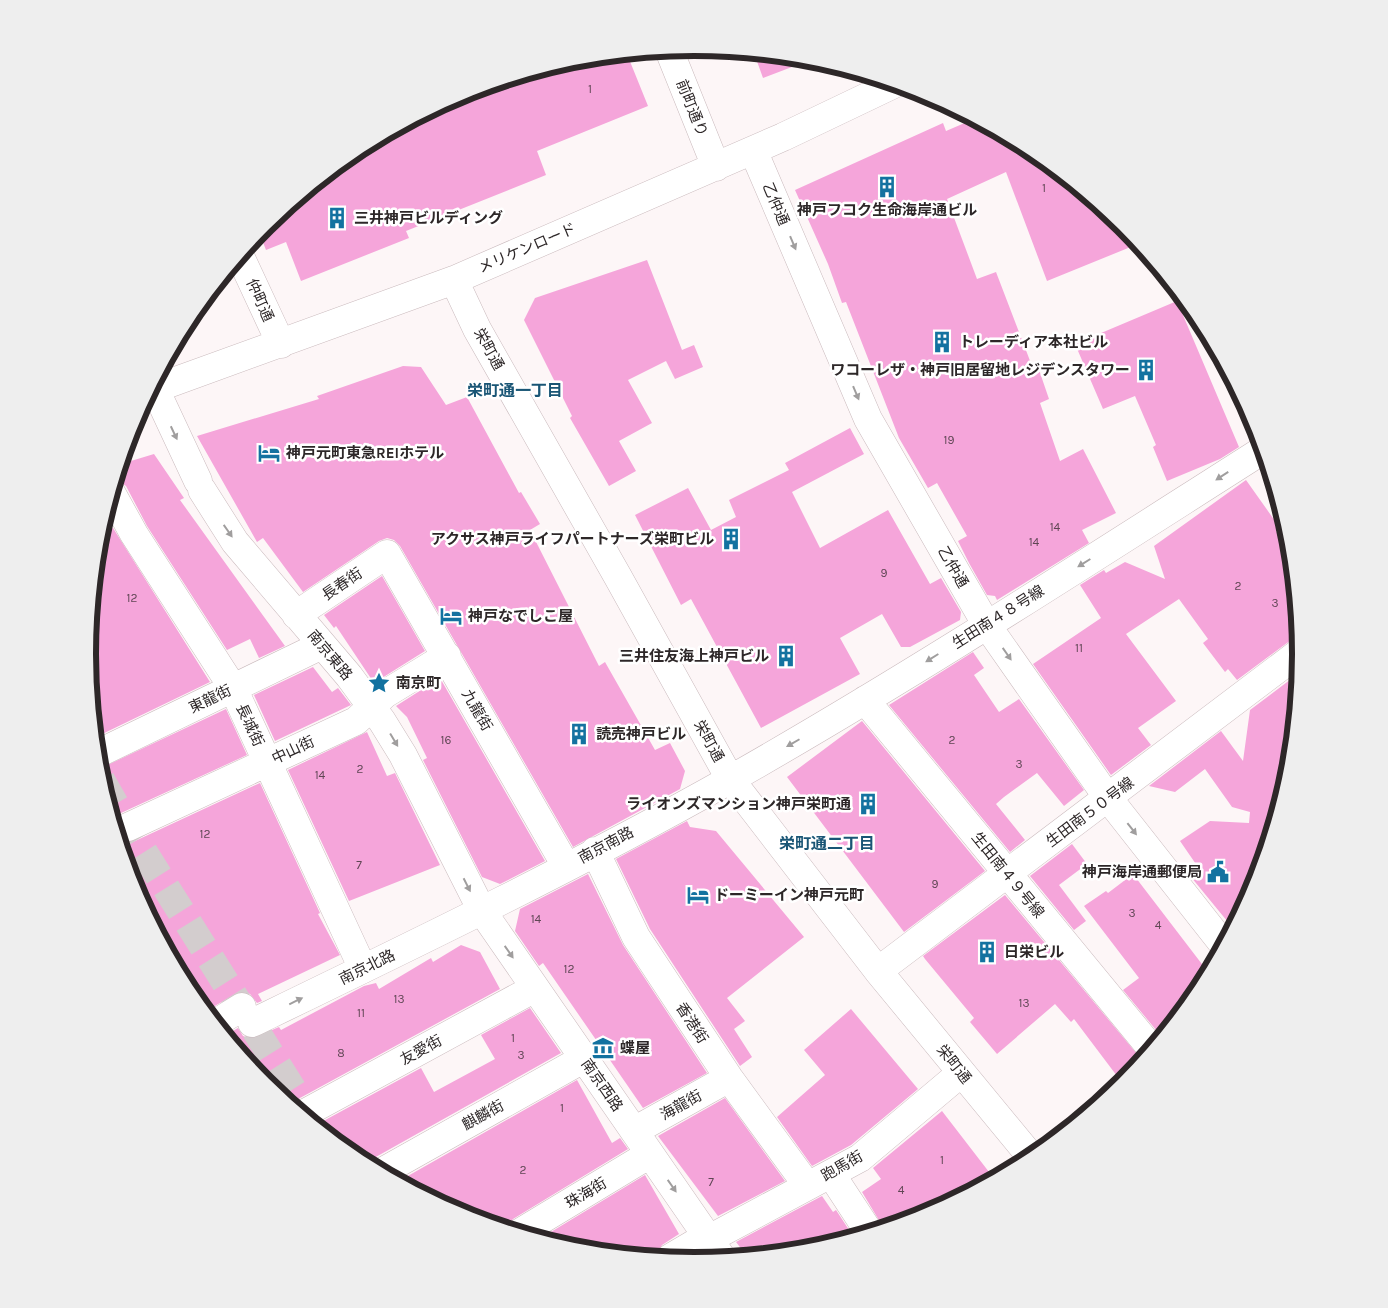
<svg xmlns="http://www.w3.org/2000/svg" width="1388" height="1308" font-family="Karla,'Noto Sans JP',sans-serif">
<style>
.building{fill:#f5a5da}
.lines{fill:none;stroke-linecap:round;stroke-linejoin:round}
.minor-tunnel{stroke:#d3cdce;stroke-width:28;stroke-dasharray:28 14;stroke-linecap:butt}
.minor-casing{stroke:#cababd;stroke-width:29}
.minor{stroke:#fff;stroke-width:28}
.oneway{fill:#a09e9e}
.labels{text-anchor:middle;dominant-baseline:central;stroke-width:5;stroke-linejoin:round;paint-order:stroke}
.number-label{font-size:12px;fill:#5f4654}
.street-label{font-size:15px;fill:#2d2728;stroke:#fff}
.poi-label{font-size:15px;font-weight:bold;fill:#2d2728;stroke:#fff;text-anchor:start}
.neighbourhood-label{font-size:16px;font-weight:bold;fill:#195575;stroke:#fff}
.rim{fill:none;stroke:#2d2728;stroke-width:6}
</style>
<rect width="100%" height="100%" fill="#fdf6f7"/>
<path class="building" d="M754 53 813 59 763 78Z
M627 54 648 106 537 151 546 175 406 231 409 238 301 281 286 242 266 250 259 232 265 225 357 150 462 94 576 59Z
M974 119 1031 150 1123 225 1138 244 1047 281 1006 172 947 199 977 279 996 272 1032 366 1037 364 1049 399 1040 403 1060 461 1083 449 1116 513 1082 530 1089 543 997 600 995 596 987 595 969 563 958 541 967 536 937 483 928 488 899 438 846 302 842 303 828 264 795 190 943 123 946 131Z
M647 260 682 350 694 345 703 367 675 379 666 361 628 380 652 423 619 441 636 471 609 486 570 418 572 416 524 320 535 298Z
M1177 301 1239 447 1220 459 1167 481 1153 447 1156 445 1135 396 1103 409 1075 344Z
M403 366 421 367 446 405 467 397 519 493 521 492 540 524 530 530 599 666 605 662 655 750 670 743 685 771 680 789 573 847 400 546 394 540 387 538 379 541 303 592 263 538 257 542 197 436 319 399 317 396Z
M850 428 864 454 792 492 820 548 888 510 930 584 941 578 961 612 960 620 910 647H901L882 614 840 638 860 674 761 728 691 599 681 605 635 515 688 488 711 530 736 517 729 500 789 470 785 463Z
M154 454 184 498 180 500 285 646 259 658 250 639 227 650 147 526 126 486 116 479 121 464Z
M1246 480 1280 528 1276 531 1290 552 1299 637 1291 640 1237 680 1228 669 1225 672 1203 643 1208 639 1179 599 1126 634 1176 701 1138 728 1151 745 1111 775 1033 664 1101 618 1080 585 1104 570 1106 573 1125 562 1165 579 1154 546Z
M113 528 210 682 96 737 88 653 99 535Z
M382 576 425 651 374 683 336 626 334 628 324 615Z
M973 652 984 668 974 675 999 712 1019 699 1084 790 1064 806 1037 773 1004 797 996 804 1025 840 1010 852 889 705Z
M313 667 332 692 338 688 351 705 275 741 254 695Z
M1299 673 1289 773 1254 886 1232 927 1191 877 1200 870 1180 841 1210 821 1249 823 1250 812 1232 807 1205 769 1175 792 1149 786 1221 731 1243 761 1250 710Z
M440 678 545 861 500 884 482 877 423 760 427 758 407 717 396 706Z
M226 709 247 755 121 813 114 821 99 769Z
M862 721 985 871 904 932 787 777Z
M367 732 387 776 395 773 440 865 349 901 288 770Z
M260 783 320 913 318 914 340 955 258 994 262 1001 257 1003 250 994 241 991 206 1011 189 990 134 886 130 873 135 870 123 850 120 840 127 843 135 841Z
M687 821 690 827 716 831 804 937 727 998 745 1021 734 1029 752 1057 740 1066 650 929 616 859Z
M1072 844 1087 864 1059 885 1086 921 1074 930 1030 876Z
M588 874 623 945 707 1073 643 1108 543 963 539 966 515 931 520 909Z
M1133 874 1208 972 1200 988 1178 1003 1183 1010 1161 1036 1123 990 1139 978 1084 906 1106 891 1108 893Z
M1005 895 1142 1060 1120 1080 1074 1019 1071 1022 1055 1004 997 1054 970 1022 974 1018 925 959 923 956Z
M461 945 480 952 500 989 300 1098 293 1106 265 1083 226 1035 238 1028 243 1036 251 1039 279 1027 281 1030 364 986 376 983 379 989 431 958 433 962Z
M530 1008 561 1053 374 1158 368 1164 357 1158 316 1125 421 1068 434 1092 495 1059 481 1035Z
M851 1009 918 1089 851 1145 812 1166 777 1117 825 1075 804 1050Z
M577 1080 612 1143 620 1138 628 1149 513 1219 506 1228 462 1214 399 1181Z
M725 1098 785 1181 718 1216 658 1136Z
M942 1111 989 1172 974 1183 977 1187 927 1214 883 1227 862 1192 881 1179 873 1168Z
M645 1175 679 1234 662 1245 655 1257 575 1249 541 1238Z
M822 1196 833 1212 836 1210 853 1236 812 1249 746 1255 736 1242Z"/>
<g class="lines">
<path class="minor-tunnel" d="M101 780 128 827 313 1122"/>
<g class="minor-casing">
<path id="minor" d="M669 50 716 167
M753 150 868 419 986 624 1108 798 1223 944
M240 256 281 344
M454 280 477 329 618 577 730 779 878 971 1032 1158
M155 389 198 481
M151 390 454 280 783 137 894 84
M202 490 235 542 349 676 382 721 403 755 482 911 722 1258
M112 494 134 534 233 688 363 969
M296 615 387 554 566 866
M865 700 1151 1048
M97 754 322 645
M128 827 356 721 385 694 447 656
M595 851 636 937 729 1078 807 1185
M878 971 1300 652
M216 1023 242 1007
M252 1023C413 945 575 867 731 779 912 676 1087 562 1263 450
M307 1112 535 988
M634 1131 729 1078
M382 1172 583 1059
M831 1174 869 1232
M521 1232 650 1154
M670 1258 692 1245 709 1239 860 1158 961 1073"/>
</g>
<use href="#minor" class="minor"/>
</g>
<defs><path id="oneway-solid" d="M-6-.8H1V-3.2L6.5 0L1 3.2V.8H-6Z" transform="scale(1.25)"/></defs>
<g class="oneway">
<use href="#oneway-solid" transform="translate(793 243) rotate(67)"/>
<use href="#oneway-solid" transform="translate(856 393) rotate(67)"/>
<use href="#oneway-solid" transform="translate(174 433) rotate(65)"/>
<use href="#oneway-solid" transform="translate(1222 476) rotate(147)"/>
<use href="#oneway-solid" transform="translate(228 531) rotate(55)"/>
<use href="#oneway-solid" transform="translate(1084 563) rotate(148)"/>
<use href="#oneway-solid" transform="translate(1007 654) rotate(55)"/>
<use href="#oneway-solid" transform="translate(932 658) rotate(148)"/>
<use href="#oneway-solid" transform="translate(394 740) rotate(59)"/>
<use href="#oneway-solid" transform="translate(793 743) rotate(150)"/>
<use href="#oneway-solid" transform="translate(1132 829) rotate(52)"/>
<use href="#oneway-solid" transform="translate(467 885) rotate(63)"/>
<use href="#oneway-solid" transform="translate(509 952) rotate(55)"/>
<use href="#oneway-solid" transform="translate(296 1001) rotate(-26)"/>
<use href="#oneway-solid" transform="translate(672 1186) rotate(55)"/>
</g>
<defs>
<g id="building-bare" transform="scale(1.725)"><path d="M-4-6H4V6H1V3H-1V6H-4ZM-2.5-4.3h1.7v1.8h-1.7ZM.8-4.3h1.7v1.8H.8ZM-2.5-1h1.7V.8h-1.7ZM.8-1h1.7V.8H.8Z" fill="#1372a0" stroke="#fff" stroke-width="2.5" paint-order="stroke"/></g>
<g id="hotel-bare" transform="scale(1.725)"><path d="M-6-4.5h1.5V1H6V5H4.5V3h-9V5H-6ZM-4 0a1.8 1.8 0 1 1 3.6 0ZM.5 0V-2.5h3Q6-2.5 6 0Z" fill="#1372a0" stroke="#fff" stroke-width="2.5" paint-order="stroke"/></g>
<g id="sight-bare" transform="scale(1.725)"><path d="M0-6L1.8-2.2L6-1.7L2.9 1.2L3.7 5.4L0 3.3L-3.7 5.4L-2.9 1.2L-6-1.7L-1.8-2.2Z" fill="#1372a0" stroke="#fff" stroke-width="2.5" paint-order="stroke"/></g>
<g id="civic-bare" transform="scale(1.725)"><path d="M-.6-6.5H3V-4.5H.6V-3L4-1V1h2V6H-6V1h2V-1L-.6-3ZM-1.2 2.5V6h2.4V2.5Z" fill="#1372a0" stroke="#fff" stroke-width="2.5" paint-order="stroke"/></g>
<g id="museum-bare" transform="scale(1.725)"><path d="M0-6L6-3V-2H-6V-3ZM-5-1h2V3h-2ZM-1-1h2V3h-2ZM3-1h2V3H3ZM-6 4H6V6H-6Z" fill="#1372a0" stroke="#fff" stroke-width="2.5" paint-order="stroke"/></g>
</defs>
<g fill-rule="evenodd">
<use href="#building-bare" x="887" y="187"/>
<use href="#building-bare" x="337" y="218"/>
<use href="#building-bare" x="942" y="342"/>
<use href="#building-bare" x="1146" y="370"/>
<use href="#hotel-bare" x="269" y="453"/>
<use href="#building-bare" x="731" y="539"/>
<use href="#hotel-bare" x="451" y="616"/>
<use href="#building-bare" x="786" y="656"/>
<use href="#sight-bare" x="379" y="683"/>
<use href="#building-bare" x="579" y="734"/>
<use href="#building-bare" x="868" y="804"/>
<use href="#civic-bare" x="1218" y="872"/>
<use href="#hotel-bare" x="698" y="895"/>
<use href="#building-bare" x="987" y="952"/>
<use href="#museum-bare" x="603" y="1048"/>
</g>
<g class="labels">
<g class="number-label">
<text x="590" y="89">1</text>
<text x="1044" y="188">1</text>
<text x="949" y="440">19</text>
<text x="1055" y="527">14</text>
<text x="1034" y="542">14</text>
<text x="884" y="573">9</text>
<text x="1238" y="586">2</text>
<text x="132" y="598">12</text>
<text x="1275" y="603">3</text>
<text x="1079" y="648">11</text>
<text x="446" y="740">16</text>
<text x="952" y="740">2</text>
<text x="1019" y="764">3</text>
<text x="360" y="769">2</text>
<text x="320" y="775">14</text>
<text x="205" y="834">12</text>
<text x="359" y="865">7</text>
<text x="935" y="884">9</text>
<text x="1132" y="913">3</text>
<text x="536" y="919">14</text>
<text x="1158" y="925">4</text>
<text x="569" y="969">12</text>
<text x="399" y="999">13</text>
<text x="1024" y="1003">13</text>
<text x="361" y="1013">11</text>
<text x="513" y="1038">1</text>
<text x="341" y="1053">8</text>
<text x="521" y="1055">3</text>
<text x="562" y="1108">1</text>
<text x="942" y="1160">1</text>
<text x="523" y="1170">2</text>
<text x="711" y="1182">7</text>
<text x="901" y="1190">4</text>
</g>
<g class="street-label">
<text transform="translate(692 108) rotate(68)">前町通り</text>
<text transform="translate(776 204) rotate(67)">乙仲通</text>
<text transform="translate(527 248) rotate(-23)">メリケンロード</text>
<text transform="translate(260 300) rotate(66)">仲町通</text>
<text transform="translate(489 349) rotate(61)">栄町通</text>
<text transform="translate(953 567) rotate(60)">乙仲通</text>
<text transform="translate(342 584) rotate(-34)">長春街</text>
<text transform="translate(998 617) rotate(-32)">生田南４８号線</text>
<text transform="translate(330 655) rotate(50)">南京東路</text>
<text transform="translate(210 699) rotate(-26)">東龍街</text>
<text transform="translate(477 710) rotate(60)">九龍街</text>
<text transform="translate(250 725) rotate(65)">長城街</text>
<text transform="translate(709 741) rotate(61)">栄町通</text>
<text transform="translate(293 750) rotate(-25)">中山街</text>
<text transform="translate(1090 812) rotate(-37)">生田南５０号線</text>
<text transform="translate(606 845) rotate(-28)">南京南路</text>
<text transform="translate(1008 875) rotate(51)">生田南４９号線</text>
<text transform="translate(367 967) rotate(-26)">南京北路</text>
<text transform="translate(692 1023) rotate(57)">香港街</text>
<text transform="translate(421 1050) rotate(-29)">友愛街</text>
<text transform="translate(954 1064) rotate(51)">栄町通</text>
<text transform="translate(602 1085) rotate(55)">南京西路</text>
<text transform="translate(681 1105) rotate(-29)">海龍街</text>
<text transform="translate(483 1115) rotate(-29)">麒麟街</text>
<text transform="translate(842 1166) rotate(-30)">跑馬街</text>
<text transform="translate(586 1193) rotate(-31)">珠海街</text>
</g>
<g class="poi-label">
<text x="887" y="210" text-anchor="middle">神戸フコク生命海岸通ビル</text>
<text x="354" y="218">三井神戸ビルディング</text>
<text x="959" y="342">トレーディア本社ビル</text>
<text x="1130" y="370" text-anchor="end">ワコーレザ・神戸旧居留地レジデンスタワー</text>
<text x="286" y="453">神戸元町東急REIホテル</text>
<text x="714" y="539" text-anchor="end">アクサス神戸ライフパートナーズ栄町ビル</text>
<text x="468" y="616">神戸なでしこ屋</text>
<text x="769" y="656" text-anchor="end">三井住友海上神戸ビル</text>
<text x="396" y="683">南京町</text>
<text x="596" y="734">読売神戸ビル</text>
<text x="851" y="804" text-anchor="end">ライオンズマンション神戸栄町通</text>
<text x="1202" y="872" text-anchor="end">神戸海岸通郵便局</text>
<text x="714" y="895">ドーミーイン神戸元町</text>
<text x="1004" y="952">日栄ビル</text>
<text x="620" y="1048">蝶屋</text>
</g>
<g class="neighbourhood-label">
<text x="515" y="390">栄町通一丁目</text>
<text x="827" y="843">栄町通二丁目</text>
</g>
</g>
<path d="M0 0H1388V1308H0ZM96 654a598 598 0 1 1 1196 0a598 598 0 1 1-1196 0Z" fill="#eee" fill-rule="evenodd"/>
<path class="rim" d="M96 654a598 598 0 1 1 1196 0a598 598 0 1 1-1196 0Z"/>
</svg>
